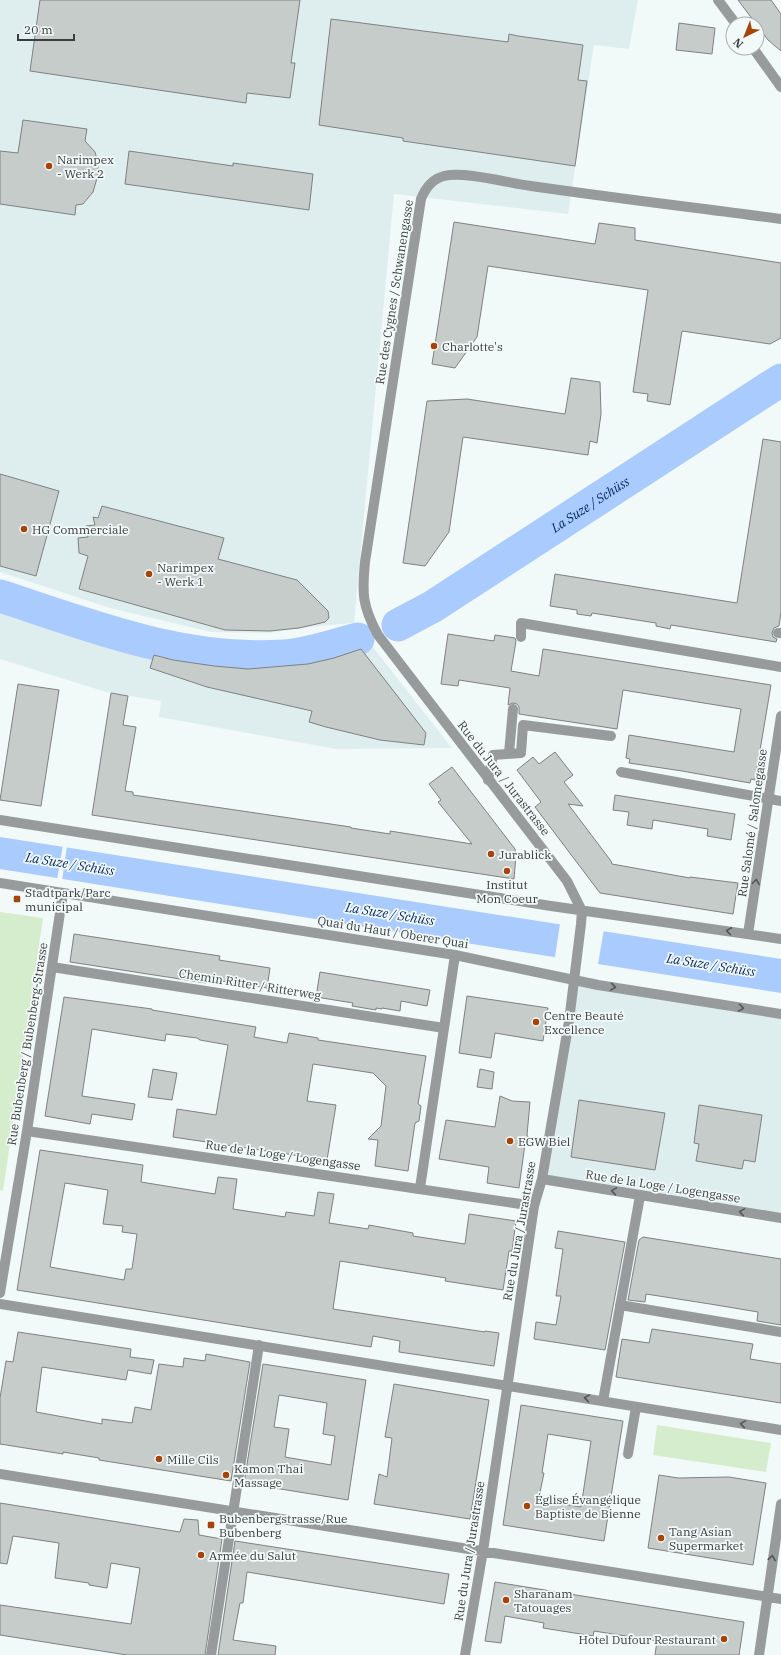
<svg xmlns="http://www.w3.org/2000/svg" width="781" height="1655" font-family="'IBM Plex Serif',serif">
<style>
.built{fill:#deeeee}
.green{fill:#d5edcc}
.water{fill:#aacbfe}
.pier{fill:#f2f9f9}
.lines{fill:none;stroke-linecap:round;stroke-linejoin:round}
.river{stroke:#aacbfe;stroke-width:33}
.building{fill:#c6ccca;stroke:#7d8280;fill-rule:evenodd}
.minor{stroke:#989b9c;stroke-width:10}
.oneway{stroke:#525455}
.poi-dot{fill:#a64407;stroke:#f2f9f9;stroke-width:1.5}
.labels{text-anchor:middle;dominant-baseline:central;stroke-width:3.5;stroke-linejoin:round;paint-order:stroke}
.poi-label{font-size:12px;fill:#3a3d3d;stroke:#f2f9f9;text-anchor:start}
.street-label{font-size:12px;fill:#3a3d3d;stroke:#f2f9f9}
.water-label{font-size:13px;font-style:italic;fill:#00265f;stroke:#f2f9f9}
</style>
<rect width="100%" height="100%" fill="#f2f9f9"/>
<path class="built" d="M0 0H638L629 49 594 45 568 214 394 194 354 623 452 748 336 749 159 717 161 701 106 692 0 659V605L120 644 233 663 277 667 308 664 334 658 361 649 354 623 299 628 269 633 211 632 110 608 0 572Z
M574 980 781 1014V1218L542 1179Z"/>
<path class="green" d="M0 912 43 918 3 1191 0 1190Z
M657 1425 771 1443 766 1472 653 1455Z"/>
<path class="water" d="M0 837 781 959V993L0 869Z"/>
<path class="pier" d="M63 845 67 846 62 881 57 880Z
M558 922 604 929 598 964 600 965 554 959 552 957H555L560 924 557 923Z"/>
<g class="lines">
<g class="river">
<path d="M0 596C92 626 185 663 284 656 309 654 334 645 358 639"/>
<path id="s1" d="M398 625 432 607 781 380"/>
</g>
</g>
<path class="building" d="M40 0H300L291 63H295L290 98 247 93 246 103 30 71Z
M738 0H771L781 14V51L768 40Z
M331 19 508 42 509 34 518 36 583 45 578 80 587 81 575 166 403 141V138L319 125Z
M679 23 715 28 712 54 676 50Z
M23 120 87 129 85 141 95 152 98 163V175L93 192 83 204 76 205 75 215 0 204V151L18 153Z
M129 151 233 166V163L313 174 309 210 125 184Z
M454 222 595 244 599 223 635 228V240L781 263V338L770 344 682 331 670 405 647 401 648 394 633 392 648 290 488 266 477 337 455 368 432 364Z
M571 378 600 382 601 414 597 443 590 441 588 455 463 437 449 532 425 566 403 563 427 401 467 399 565 414Z
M763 439 781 442V612L779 626 774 628 772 633 773 637 777 639 776 642 671 625 670 629 656 626V623L592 613 591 616 577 614V610L550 606 555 574 737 603Z
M0 474 59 491 36 576 0 566Z
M102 506 224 538 218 559 297 580 328 611 329 618 325 622 299 628 270 631 225 630 79 589 88 556 79 553 78 538 88 537 86 526 95 525 93 517 98 518Z
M448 634 494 641 495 635 515 638 516 641 511 671 539 676 543 649 771 685 755 780 751 779 750 783 682 771 629 763 630 759 626 758 629 735 734 752 741 709 623 690 617 729 519 714V707L517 704 513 703 508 705 510 688 459 680 458 686 441 684Z
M361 649 426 733 424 745 380 740 326 727 309 722 312 711 207 687 150 668 154 655 173 660 214 666 248 669 308 664 334 658Z
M18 684 59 690 41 806 0 800Z
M111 693 128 696 123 725 136 727 125 791 133 792V795L351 827V828L390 834V831L472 844 438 802 441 800 429 784 452 767 515 849 516 855 514 879 92 815Z
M555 752 573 775 564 782 583 806 568 804 611 861 612 864 690 878V877L738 883 733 914 600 893 535 807 541 802 517 770 533 757 539 764Z
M615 795 735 814 731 840 707 836 708 829 653 820 652 829 627 825 629 812 613 810Z
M74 934 220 956 219 960 270 968 267 988 207 979 206 983 70 962Z
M320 972 430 990 427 1006 401 1001 400 1011 382 1008V1009L376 1008V1010L352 1006 353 1003 316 997Z
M467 996 548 1008 543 1041 495 1033 491 1058 459 1053Z
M64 997 152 1009V1010L256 1027 254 1037 287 1043 289 1033 318 1038V1040L426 1056 418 1104 421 1106 419 1121 415 1123 408 1171 375 1166 378 1140 368 1139 381 1126 386 1086 373 1073 313 1064 307 1101 336 1105 327 1160 173 1137 177 1109 216 1115 228 1045 200 1040 197 1038 166 1034 165 1041 92 1029 82 1096 135 1104 132 1120 92 1114 90 1124 45 1116Z
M153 1069 177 1073 172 1100 148 1097Z
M480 1069 494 1072 492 1089 477 1087Z
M500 1096 512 1101 530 1102 527 1135 530 1140 525 1144 519 1188 487 1183 489 1167 439 1159 446 1120 495 1127Z
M579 1100 665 1113 655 1170 571 1157Z
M699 1105 762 1115 755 1162 744 1160 742 1169 696 1161 699 1144 694 1143Z
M40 1150 143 1165 141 1182 215 1194 218 1177 237 1179 233 1209 285 1217 286 1212 314 1216 318 1192 334 1194 329 1223 368 1229 369 1225 413 1233V1236L465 1244 469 1214 516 1221 512 1251H509L503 1290 445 1281 446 1278 340 1261 333 1309 485 1332V1331L499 1333 494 1366 399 1352 400 1341 373 1336 371 1347 17 1290ZM65 1183 108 1190 103 1224 123 1226 122 1232 137 1234 132 1269H126L124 1280 50 1267Z
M558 1231 625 1242 605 1350 534 1339 536 1322 556 1325 561 1296H556L563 1249 555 1248Z
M643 1237 781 1259V1325L757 1321 758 1312 710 1304 646 1294 645 1302 628 1300 639 1240Z
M652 1329 753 1344 750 1359 781 1364V1403L616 1377 622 1339 649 1343Z
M18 1332 131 1349 130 1357 154 1360 151 1374 128 1370 126 1380 42 1367 36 1412 102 1424V1419L132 1423 135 1407 151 1410 159 1364 183 1367 184 1358 205 1361 206 1354 250 1362 231 1481 99 1460V1458L63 1452V1454L0 1444V1398L6 1361 13 1362Z
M263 1364 366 1380 348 1500 244 1483ZM279 1395 327 1403 323 1434 335 1436 331 1465 285 1457 289 1429 274 1427Z
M394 1384 489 1400 470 1519 374 1504 379 1474 387 1477 392 1438 385 1437Z
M521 1405 623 1421 604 1541 503 1525ZM548 1434 591 1441 581 1507 550 1502V1499L539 1497 544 1473H542Z
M659 1475 678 1478 729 1477 766 1483 753 1565 648 1548Z
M0 1503 180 1532 184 1519 198 1520 199 1535 222 1539 205 1655H127L0 1635V1605L131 1624 140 1568 111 1563 107 1588 89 1585V1583L55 1578 59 1543 13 1536 7 1564 0 1563Z
M235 1541 449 1574 444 1604 247 1572 243 1603H240L233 1640 276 1646 275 1655H218Z
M495 1582 744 1622 739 1655H655L657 1641 594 1631 593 1636 543 1628 544 1623 505 1616 501 1643 485 1641Z"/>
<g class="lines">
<path class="minor" d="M718 0 736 24
M753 48 781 87
M778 633H781
M521 637V623L781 667
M509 753 513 709
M621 772 781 801
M488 780 493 755 521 753 523 725 611 736
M0 820 551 906 781 939
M0 883 455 955 598 985 781 1014
M748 934 781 716
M52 967 444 1028
M27 1131 534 1206
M542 1179 781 1218
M420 1188 455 955
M0 1293 27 1131 63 893
M0 1304 781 1430
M620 1305 781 1332
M603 1401 640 1196
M628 1454 636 1407
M0 1474 781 1599
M211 1655 259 1345
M465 1655 483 1551 534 1206 542 1179 569 1021 581 924 582 911 567 881 378 635C362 606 362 593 365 562L421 199C425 189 432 179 444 176 465 171 508 183 531 186 614 198 698 208 781 219
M759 1655 781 1504"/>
</g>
<defs><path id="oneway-chevron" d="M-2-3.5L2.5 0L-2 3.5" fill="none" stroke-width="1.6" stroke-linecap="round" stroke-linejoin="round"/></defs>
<g class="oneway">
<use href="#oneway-chevron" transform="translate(756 882) rotate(-82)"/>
<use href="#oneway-chevron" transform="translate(729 931) rotate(-172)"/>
<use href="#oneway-chevron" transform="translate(613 987) rotate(9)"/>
<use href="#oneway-chevron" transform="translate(741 1008) rotate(9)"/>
<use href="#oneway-chevron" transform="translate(614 1191) rotate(-171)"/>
<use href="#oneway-chevron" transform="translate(742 1212) rotate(-171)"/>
<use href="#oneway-chevron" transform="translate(587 1398) rotate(-171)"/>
<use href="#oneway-chevron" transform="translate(743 1424) rotate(-171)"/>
<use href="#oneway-chevron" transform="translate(772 1558) rotate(-81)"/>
</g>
<g class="poi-dot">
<circle cx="49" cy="166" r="4"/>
<circle cx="434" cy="346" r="4"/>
<circle cx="24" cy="529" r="4"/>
<circle cx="149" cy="574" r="4"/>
<circle cx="491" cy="854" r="4"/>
<circle cx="507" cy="871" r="4"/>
<rect x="13" y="895" width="8" height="8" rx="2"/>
<circle cx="536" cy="1022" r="4"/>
<circle cx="510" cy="1141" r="4"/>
<circle cx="159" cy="1459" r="4"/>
<circle cx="226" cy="1475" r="4"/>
<circle cx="527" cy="1506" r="4"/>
<rect x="207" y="1521" width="8" height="8" rx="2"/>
<circle cx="661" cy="1538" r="4"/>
<circle cx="201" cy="1555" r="4"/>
<circle cx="506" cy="1600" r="4"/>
<circle cx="724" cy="1639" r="4"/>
</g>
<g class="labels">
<g class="poi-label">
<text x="57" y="159">Narimpex<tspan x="57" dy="14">- Werk 2</tspan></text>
<text x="442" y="346">Charlotte's</text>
<text x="32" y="529">HG Commerciale</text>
<text x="157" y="567">Narimpex<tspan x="157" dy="14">- Werk 1</tspan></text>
<text x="499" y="854">Jurablick</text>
<text x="507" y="884" text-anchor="middle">Institut<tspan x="507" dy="14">Mon Coeur</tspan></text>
<text x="25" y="892">Stadtpark/Parc<tspan x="25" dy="14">municipal</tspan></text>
<text x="544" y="1015">Centre Beauté<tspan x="544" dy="14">Excellence</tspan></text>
<text x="518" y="1141">EGW Biel</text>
<text x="167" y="1459">Mille Cils</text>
<text x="234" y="1468">Kamon Thai<tspan x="234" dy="14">Massage</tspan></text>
<text x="535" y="1499">Église Évangélique<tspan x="535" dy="14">Baptiste de Bienne</tspan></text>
<text x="219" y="1518">Bubenbergstrasse/Rue<tspan x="219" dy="14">Bubenberg</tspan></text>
<text x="669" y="1531">Tang Asian<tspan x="669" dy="14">Supermarket</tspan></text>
<text x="209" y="1555">Armée du Salut</text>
<text x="514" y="1593">Sharanam<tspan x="514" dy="14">Tatouages</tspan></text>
<text x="716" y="1639" text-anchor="end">Hotel Dufour Restaurant</text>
</g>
<g class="street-label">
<text transform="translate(394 292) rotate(-81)">Rue des Cygnes / Schwanengasse</text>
<text transform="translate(504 778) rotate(52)">Rue du Jura / Jurastrasse</text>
<text transform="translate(752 823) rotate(-82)">Rue Salomé / Salomegasse</text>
<text transform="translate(393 932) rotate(9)">Quai du Haut / Oberer Quai</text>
<text transform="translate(250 984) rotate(9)">Chemin Ritter / Ritterweg</text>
<text transform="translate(27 1044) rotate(-81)">Rue Bubenberg / Bubenberg-Strasse</text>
<text transform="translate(283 1155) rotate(8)">Rue de la Loge / Logengasse</text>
<text transform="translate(663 1186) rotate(9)">Rue de la Loge / Logengasse</text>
<text transform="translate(519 1231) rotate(-80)">Rue du Jura / Jurastrasse</text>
<text transform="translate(469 1551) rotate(-81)">Rue du Jura / Jurastrasse</text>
</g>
<g class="water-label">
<text stroke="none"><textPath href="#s1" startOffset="227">La Suze / Schüss</textPath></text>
<text transform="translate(70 864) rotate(9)">La Suze / Schüss</text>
<text transform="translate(390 914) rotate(9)">La Suze / Schüss</text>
<text transform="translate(711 965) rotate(9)">La Suze / Schüss</text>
</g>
</g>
<g transform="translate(745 36) rotate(223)"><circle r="19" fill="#f2f9f9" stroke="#a8aeae"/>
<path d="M0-3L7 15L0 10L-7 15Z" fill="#a64407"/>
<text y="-6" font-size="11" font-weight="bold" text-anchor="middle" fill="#3a3d3d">N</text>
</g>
<path d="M18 34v6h56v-6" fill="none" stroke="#3a3d3d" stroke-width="2"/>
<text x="24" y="34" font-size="12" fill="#3a3d3d" stroke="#f2f9f9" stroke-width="3" paint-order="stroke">20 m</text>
</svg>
